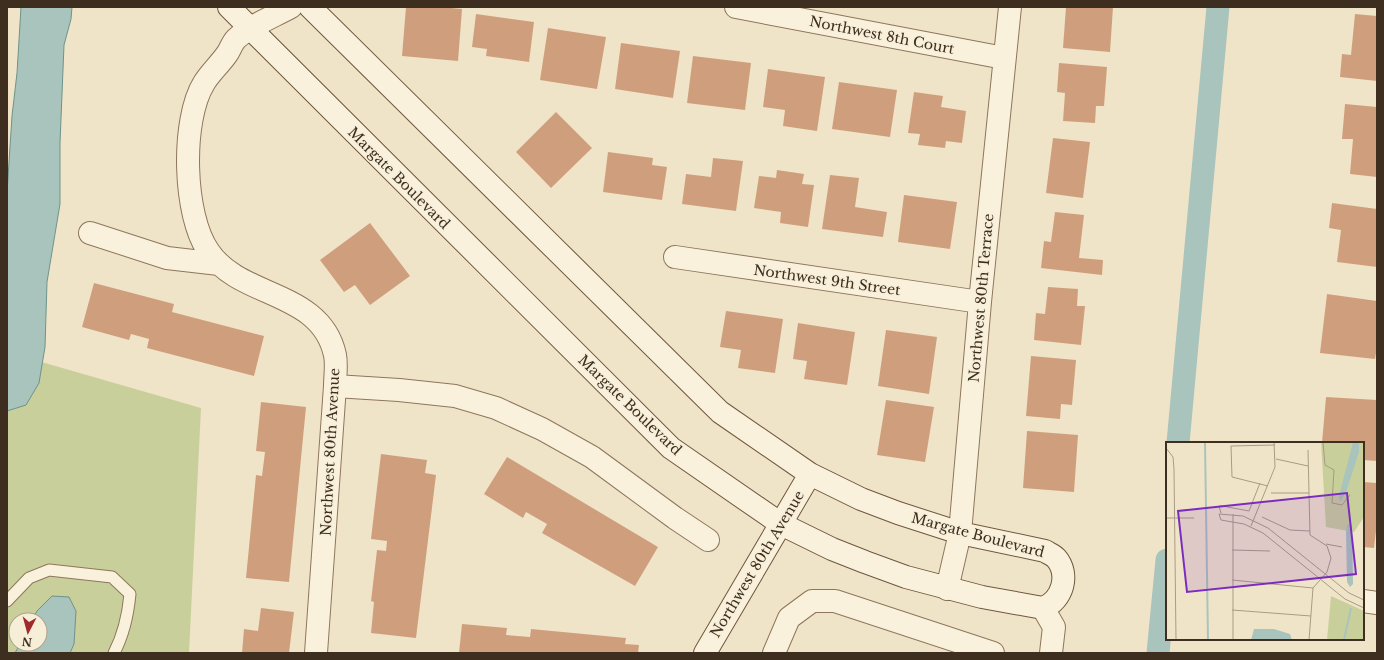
<svg xmlns="http://www.w3.org/2000/svg" width="1384" height="660" font-family="'Libre Baskerville',serif">
<style>
.green{fill:#c9cf9b;fill-rule:evenodd}
.water{fill:#a9c4bc;stroke:#6f938a}
.lines{fill:none;stroke-linecap:round;stroke-linejoin:round}
.canal{stroke:#a9c4bc;stroke-width:23}
.building{fill:#cf9f7d}
.lane-casing{stroke:#8d765c;stroke-width:13}
.street-casing{stroke:#8d765c;stroke-width:24}
.secondary-casing{stroke:#6f573f;stroke-width:24}
.lane{stroke:#faf1dc;stroke-width:11}
.street{stroke:#faf1dc;stroke-width:22}
.secondary{stroke:#faf1dc;stroke-width:22}
.labels{text-anchor:middle;dominant-baseline:central;stroke-width:3;stroke-linejoin:round;paint-order:stroke}
.street-label{font-size:14px;fill:#3d2e20;stroke:#f7eed8}
.inset-river{fill:none;stroke:#a9c4bc;stroke-width:2}
.inset-road{fill:none;stroke:#a89b85;stroke-width:1}
.view{fill:#7b2cbf;fill-opacity:0.15;stroke:#7b2cbf;stroke-width:2}
.inset-edge{fill:none;stroke:#3d2e20;stroke-width:2}
</style>
<rect width="100%" height="100%" fill="#f0e4c8"/>
<path class="green" d="M7 352 201 408 189 653H7ZM16 620H40V644H16Z"/>
<path class="water" d="M21 7H72L71 19 64 45 60 143V204L47 282 45 347 39 383 26 405 7 411V193L12 116 17 73Z
M52 596 69 597 76 611 74 644 70 653H15L20 644H40V620H32L37 611Z"/>
<g class="lines">
<path class="canal" d="M1178 443 1218 7
M1158 653 1167 560"/>
</g>
<path class="building" d="M406 7H441L462 9 458 61 402 56Z
M1066 7H1113L1110 52 1063 48Z
M476 14 534 22 529 62 486 56 487 49 472 47Z
M1355 14 1377 16V81L1340 77 1342 54 1351 55Z
M548 28 606 37 597 89 540 80Z
M621 43 680 51 673 98 615 89Z
M693 56 751 63 745 110 687 103Z
M1059 63 1107 67 1104 106H1096L1095 123 1063 121 1065 93 1057 92Z
M768 69 825 77 817 131 783 126 785 110 763 107Z
M839 82 897 90 890 137 832 129Z
M914 92 943 96 941 107 966 111 962 143 946 141 945 148 918 145 920 134 908 133Z
M1345 104 1377 107V177L1350 174 1353 139H1342Z
M556 112 592 148 551 188 516 152Z
M1053 138 1090 142 1083 198 1046 193Z
M608 152 653 158 652 165 667 167 662 200 603 192Z
M713 158 743 161 736 211 682 204 686 174 711 177Z
M777 170 804 174 802 184 814 185 808 227 780 223 781 212 754 208 759 176 776 178Z
M830 175 859 178 855 207 887 212 883 237 822 229Z
M904 195 957 202 950 249 898 242Z
M1332 203 1377 209V267L1337 262 1341 230 1329 228Z
M1055 212 1084 215 1079 258 1103 260 1102 275 1041 268 1044 241 1051 242Z
M370 223 410 276 370 305 355 285 344 292 320 260Z
M94 283 174 304 172 312 264 336 254 376 147 348 149 339 131 334 129 340 82 327Z
M1048 287 1078 289 1077 306H1085L1081 345 1034 340 1036 313 1045 314Z
M1327 294 1377 301V347L1375 359 1320 353Z
M726 311 783 319 775 373 738 368 741 350 720 347Z
M798 323 855 332 847 385 804 379 807 361 793 359Z
M886 330 937 337 929 394 878 386Z
M1031 356 1076 360 1072 405 1061 404 1060 419 1026 416Z
M1326 397 1377 400V461L1363 460V443H1322Z
M886 400 934 407 925 462 877 455Z
M261 402 306 407 289 582 246 578 256 475 262 476 265 452 256 451Z
M1027 431 1078 435 1074 492 1023 488Z
M381 454 427 460 425 473 436 475 416 638 371 633 374 602 371 601 377 550 386 551 387 541 371 539Z
M507 457 658 547 635 586 542 533 547 524 526 512 523 518 484 494Z
M1363 482 1377 483V522L1374 548 1363 547Z
M261 608 294 612 289 653H242L244 629 258 631Z
M462 624 507 628 506 635 530 637 531 629 626 638 625 644 639 645 638 653H459Z"/>
<g class="lines">
<g class="lane-casing">
<path id="lane" d="M7 601 29 578 49 570 112 577 130 594C128 615 124 634 114 653"/>
</g>
<g class="street-casing">
<path id="street" d="M291 7C273 17 251 25 236 39 232 43 230 50 227 54 220 64 210 73 204 83 181 120 183 216 209 252 241 299 321 290 335 355 337 365 335 376 335 386L316 653
M736 7 1004 58
M90 233 167 258 219 264
M675 257 980 302
M335 386 399 390 455 396 496 408 542 429 592 457 675 518 708 540
M947 589 960 533 980 302 1010 7
M1363 601 1377 603
M1043 608 1054 627 1051 653
M774 653 789 618 812 601H835L993 653"/>
</g>
<g class="secondary-casing">
<path id="secondary" d="M229 7 671 448 781 524 832 549 865 562 906 577 982 597 1043 608C1063 600 1070 574 1056 558 1053 555 1048 553 1045 551L960 533 898 513 861 499 810 474 720 412 310 7
M705 653 810 474"/>
</g>
<use href="#lane" class="lane"/>
<use href="#street" class="street"/>
<use href="#secondary" class="secondary"/>
</g>
<g class="labels">
<g class="street-label">
<text transform="translate(882 35) rotate(11)">Northwest 8th Court</text>
<text transform="translate(399 178) rotate(45)">Margate Boulevard</text>
<text transform="translate(827 280) rotate(8)">Northwest 9th Street</text>
<text transform="translate(981 298) rotate(-85)">Northwest 80th Terrace</text>
<text transform="translate(630 405) rotate(44)">Margate Boulevard</text>
<text transform="translate(330 452) rotate(-87)">Northwest 80th Avenue</text>
<text transform="translate(978 535) rotate(15)">Margate Boulevard</text>
<text transform="translate(757 564) rotate(-59)">Northwest 80th Avenue</text>
</g>
</g>
<g transform="translate(1166 442)">
<rect width="198" height="198" fill="#f0e4c8"/>
<path d="M155 0H198V75L188 90 160 85ZM165 154 198 169V198H161Z" fill="#c9cf9b"/>
<path d="M187 0H193V10L180 50 174 60 173 54ZM186 82 187 142 184 145 181 140 180 90 181 83ZM88 187H108L124 192 126 198H85Z" fill="#a9c4bc"/>
<path class="inset-river" d="M39 0 42 198M178 198 185 166"/>
<path class="inset-road" d="M157 0 159 23 168 28 166 61 176 63 184 53M0 6 7 15 8 27 10 198M142 8 144 93 161 104 165 116 161 130 147 146 143 198M110 17 142 24M102 44 66 35 65 4 109 3M105 51H143M55 71 53 64H56L83 69 94 41M67 72V198M96 75 124 88 144 89M0 76H28M85 84 109 25 108 0M160 102 176 105M66 108 104 109M66 138 147 146M198 158 183 151 102 86 77 74 53 72 55 78 78 82 97 91 179 157 198 166M66 168 145 174"/>
<path class="view" d="M181 51 190 132 21 150 12 69Z"/>
<rect width="198" height="198" class="inset-edge"/>
</g>
<rect width="1384" height="660" fill="none" stroke="#3d2e20" stroke-width="16"/>
<g transform="translate(28 632) rotate(186)"><circle r="19" fill="#f7eed8" stroke="#ada18e"/>
<path d="M0-3L7 15L0 10L-7 15Z" fill="#9e2a2b"/>
<text y="-6" font-size="11" font-weight="bold" text-anchor="middle" fill="#3d2e20">N</text>
</g>
</svg>
